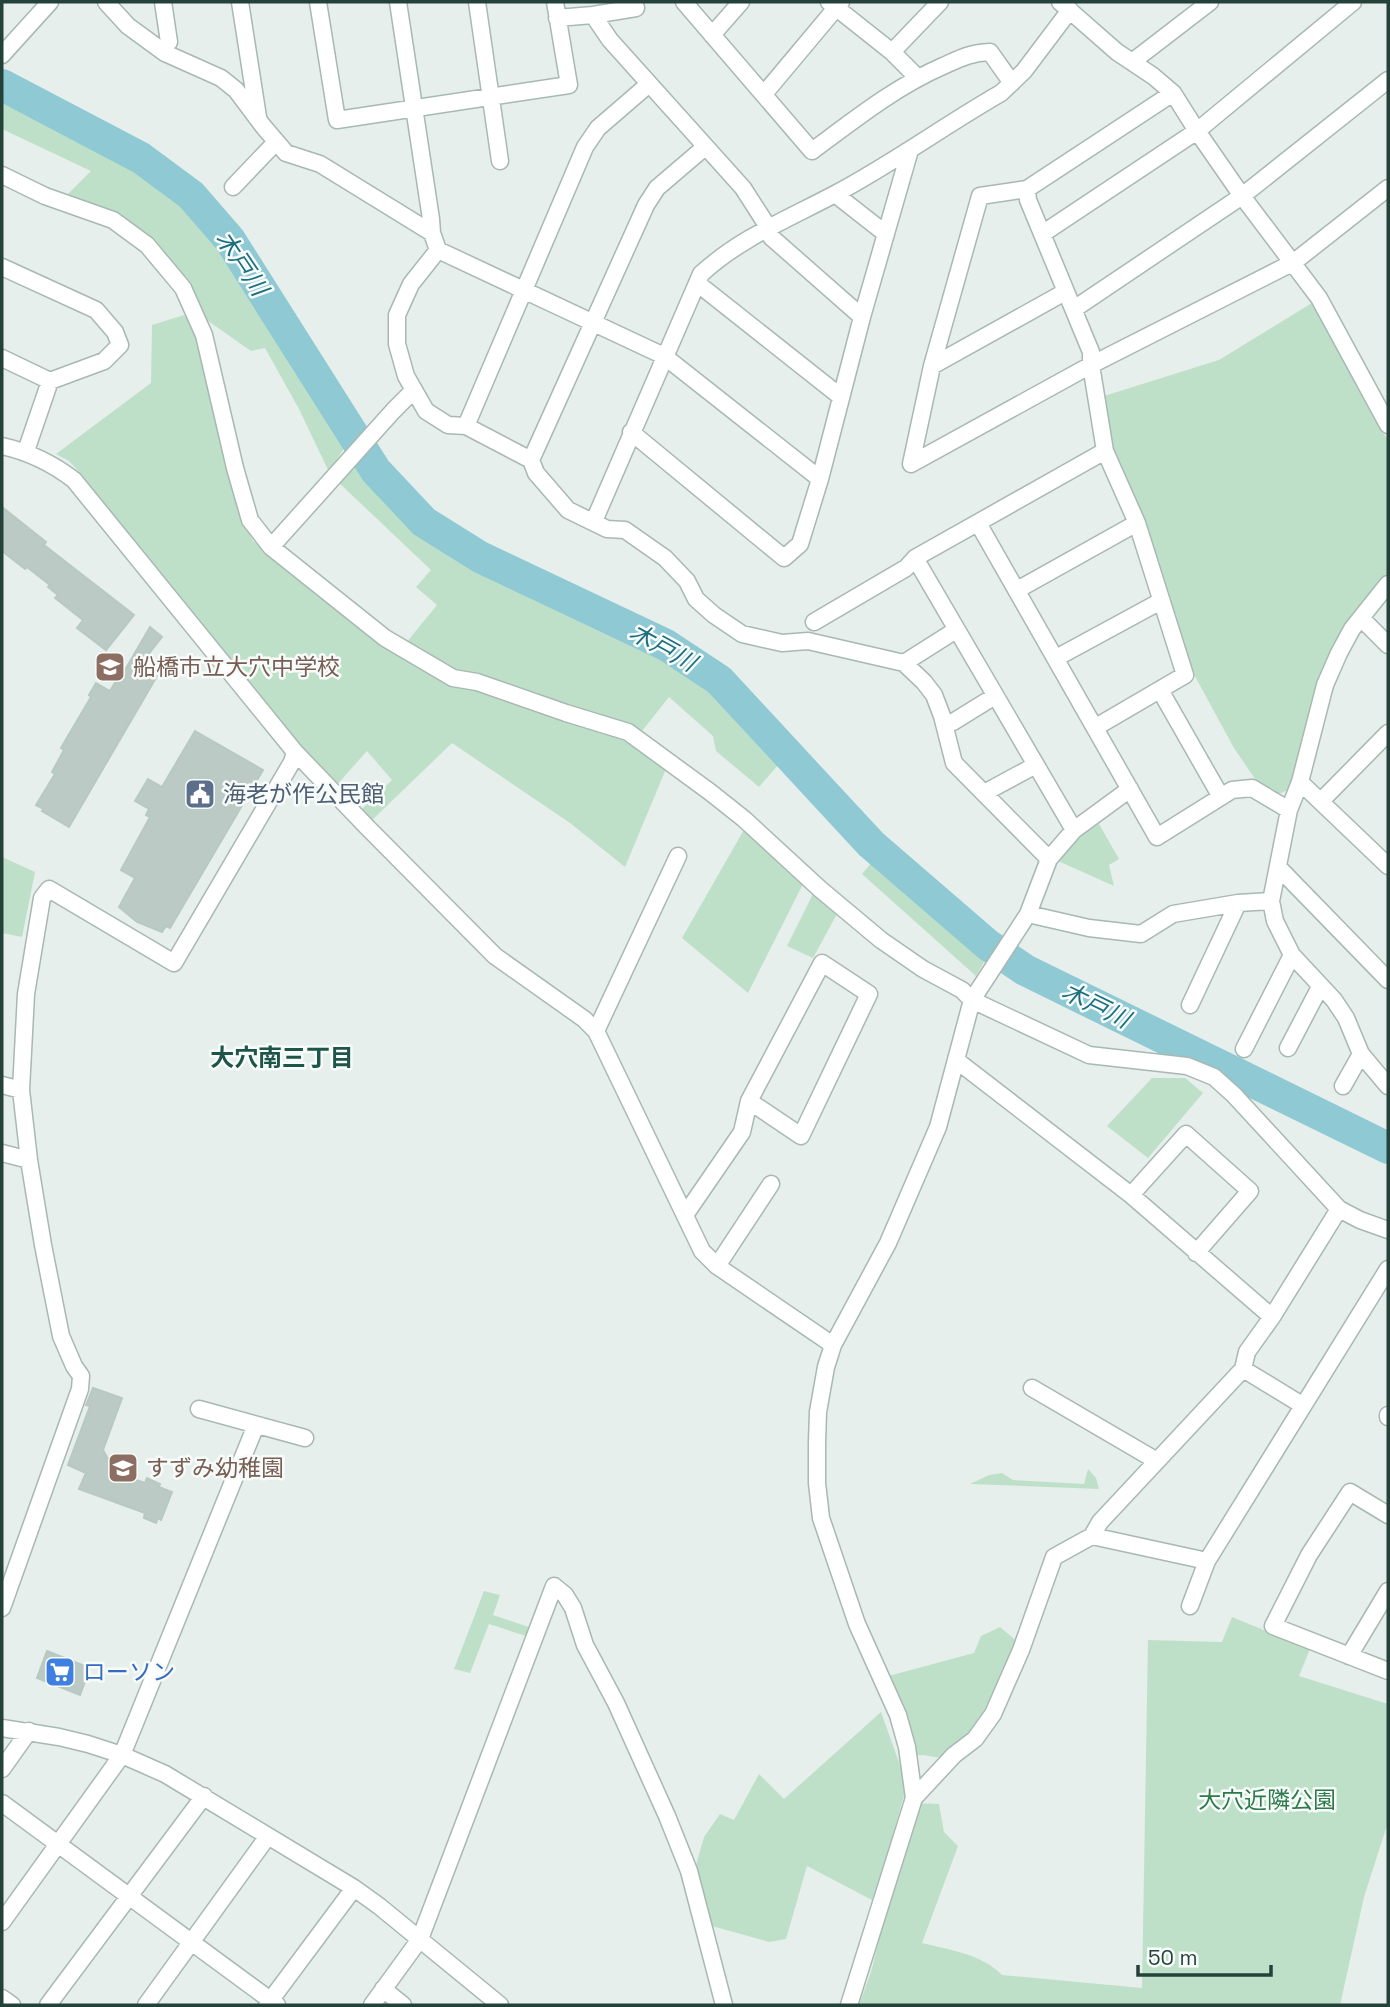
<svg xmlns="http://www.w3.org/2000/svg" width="1390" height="2007" font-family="'Space Grotesk','Noto Sans JP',sans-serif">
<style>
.green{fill:#bfe0c8}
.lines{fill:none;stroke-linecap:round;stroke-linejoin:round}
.river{stroke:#8ec9d4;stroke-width:32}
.building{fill:#bbcac4;stroke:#b8c9c2;stroke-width:2}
.minor-casing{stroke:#a8b8b2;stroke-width:19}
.minor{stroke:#fff;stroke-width:16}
.labels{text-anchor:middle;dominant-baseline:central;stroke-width:5;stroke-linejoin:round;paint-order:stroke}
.education-label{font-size:23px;fill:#785e54;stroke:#f7fbf9;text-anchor:start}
.service-label{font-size:23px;fill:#4e5e75;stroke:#f7fbf9;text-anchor:start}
.shop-label{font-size:23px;fill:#366cbe;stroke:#f7fbf9;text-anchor:start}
.park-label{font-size:23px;fill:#2d7a4b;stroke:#f7fbf9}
.water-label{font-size:24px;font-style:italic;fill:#1c6f80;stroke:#f7fbf9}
.neighbourhood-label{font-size:24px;font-weight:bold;fill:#1f5548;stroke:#f7fbf9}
</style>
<rect width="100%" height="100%" fill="#e6efeb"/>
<path class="green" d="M2 95 113 152 184 198 228 247 346 445 329 472 299 409 265 348 251 351 204 318 110 214 68 194 91 171 2 129Z
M1312 303 1376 422 1388 440V574L1385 576 1356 616 1319 685 1292 780 1288 790 1279 794 1255 779 1234 748 1191 669 1144 520 1111 448 1104 396 1219 360Z
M184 315 198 337 243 521 253 541 382 642 565 720 621 739 666 769 625 867 570 823 452 743 370 822 359 812 392 780 367 751 335 787 293 740 81 474 69 461 56 454 151 383 152 325Z
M359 464 415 528 545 598 649 648 715 690 780 763 759 787 716 751 713 736 669 697 642 731 454 673 406 643 437 605 416 587 431 570 336 480Z
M1099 824 1119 859 1109 865 1114 886 1058 861 1083 834Z
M745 828 805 880 748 993 682 938Z
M878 855 988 955 976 976 862 874Z
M2 857 35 872 22 937 2 933Z
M813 894 838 912 813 958 787 946Z
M1152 1078H1185L1203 1093 1148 1158 1107 1126Z
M1088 1469 1096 1478 1099 1489 970 1484 989 1475 1002 1473 1013 1480 1084 1484Z
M484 1591 500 1595 493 1615 529 1627 526 1636 489 1624 470 1673 454 1669Z
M1232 1617 1310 1649 1299 1676 1388 1704V1822L1364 1897 1340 2005H859L871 1972 913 1803 939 1804 944 1832 958 1846 922 1943C950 1950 982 1954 1002 1975L1142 1988 1148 1640 1222 1642Z
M1000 1627 1019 1643 990 1712 969 1738 941 1758 923 1755 909 1756 881 1678 974 1653 981 1636Z
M881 1712 907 1785 891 1841 872 1900 807 1866 786 1939 769 1942 712 1926 696 1865 704 1837 720 1814 734 1820 759 1774 784 1799Z"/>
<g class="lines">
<path class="river" d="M2 85 141 158 191 195 230 240 376 471 424 522 480 557 666 645 719 680 871 844 988 945 1025 970 1388 1148"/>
</g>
<path class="building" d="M2 507 46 542 44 545 134 615 106 650 77 628 83 620 55 598 58 595 48 587 50 585 27 567 25 569 2 551Z
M150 627 162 637 140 665 157 676 69 827 42 811 44 809 36 805 55 774 52 772 64 750 61 748 91 697 89 695 96 683 110 691 116 681 118 682Z
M195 731 263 770 170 928 166 926 162 932 137 922 119 907 135 878 121 870 150 817 146 815 149 809 135 801 148 779 162 787Z
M93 1388 122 1398 103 1450 109 1461 112 1472 145 1483 147 1478 160 1484 159 1487 172 1492 161 1520 158 1518 156 1523 144 1518 145 1513 79 1489 86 1473 68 1465 90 1406 86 1405Z
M47 1651 90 1668 80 1695 37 1678Z"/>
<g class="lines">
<g class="minor-casing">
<path id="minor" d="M106 2 128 26 165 53 221 78 236 90 263 126 286 153 320 164 432 233
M163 2 169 42
M240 2 258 117
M318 2 337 120 569 85 555 2
M398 2 431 219 432 233 438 250 664 356 820 479
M477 2 500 161
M684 2 812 151C854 120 895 87 943 66 961 58 970 53 990 52L1012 83
M829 2 892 52 917 77
M1060 2 1117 52 1153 76 1173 93 1197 131 1242 196 1319 298 1388 425
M593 15 610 40 743 188 768 227 771 237 862 317
M557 18 593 15 636 8 634 2
M712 35 741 2
M892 52 940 2
M2 55 50 2
M1132 62 1210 2
M1173 93 1027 189 980 196 932 366 911 464 1091 365 1294 262 1388 188
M764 94 841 2
M2 175 45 196 113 220 147 245 183 288 204 335 235 468 250 520 271 547 385 638 453 678 477 682 566 713 628 732 710 792 744 819 820 889 881 940 923 969 962 990 972 1000 1089 1055 1187 1066 1214 1077 1234 1095 1339 1209 1360 1220 1388 1230
M233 187 276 142
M1027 189 1028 200 1091 352V365L1105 451 1137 523 1185 675 1096 727
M835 194 886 234
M1042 234 1197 131 1353 2
M438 250 411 284 397 315V344L406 376 426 411 448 425 466 426 531 460 536 473 568 510 607 529 625 530 665 558 687 581 696 599 714 615 742 634 782 643 808 641 904 663 924 682 934 695 942 716 954 763 1049 859
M2 267 96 310 115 332 120 345 104 361 50 381 2 358
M697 283 841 397
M1074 309 1242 196 1388 80
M932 366 1065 292
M466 426 585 147 598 128 649 84
M631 432 784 558 800 544 820 479 862 317 910 150
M2 446C29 452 52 463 74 480L295 752 292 762 174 963 49 889 42 898 26 994 21 1090 29 1160 43 1245 61 1336 74 1366 81 1376 80 1389 2 1608
M26 451 50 381
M531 460 646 205 657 188 705 147
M594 521 701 274C740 238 788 219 835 194 892 164 945 125 1001 93L1024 71 1070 10
M978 523 1157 837 1232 790 1252 788 1289 810
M271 547 393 411 413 391
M915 558 1074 830
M1388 584 1352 629 1339 653 1325 685 1300 782 1289 810 1271 901 1275 921 1292 955 1334 1000 1346 1018 1361 1054 1388 1086
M1017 590 1137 523
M1361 618 1388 645
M814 622 906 568 915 558 1105 451
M1056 658 1161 601
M904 663 956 630
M1160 690 1221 797
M953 722 995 696
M295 752 367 827 495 956 584 1019 596 1031 702 1251 717 1266 833 1345
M1300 782 1388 866
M984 793 1036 765
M1321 801 1388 733
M1278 867 1388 980
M1028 914 1089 928 1141 934 1173 914 1238 903 1271 901
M1190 1005 1238 903
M596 1031 678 856
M1288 1048 1320 987
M1244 1049 1292 955
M956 1060 1131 1195 1272 1317
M2 1085 21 1090
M1343 1086 1361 1054
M2 1153 29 1160
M1131 1195 1186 1134 1250 1191 1196 1253
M685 1215 742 1132 749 1101 822 963 869 994 801 1136 749 1101
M717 1266 771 1184
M1243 1369 1302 1405
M1032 1388 1157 1461
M199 1409 305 1438
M1388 1415V1417
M1388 1515 1350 1492 1309 1555 1273 1626 1388 1671
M1092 1536 1207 1561
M1190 1606 1207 1561 1388 1269
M1349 1656 1388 1591
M2 1728 59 1737 88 1744 122 1755 165 1774 354 1888 379 1906 500 2005
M2 1769 29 1731
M914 1798 954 1755 975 1739 993 1714 1021 1650 1054 1557 1092 1536 1100 1522 1243 1369 1247 1352 1272 1317 1339 1209
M2 1803 277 2005
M2 1922 122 1755 256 1425
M383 1989 403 2005
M2 1998 12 2005
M48 2005 204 1796
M146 2005 268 1836
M267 2005 354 1888
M372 2005 420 1939 554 1586 565 1595 573 1608 585 1645 616 1703 667 1816 689 1871 724 2005
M849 2005 914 1798 907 1747 898 1715 857 1624 821 1518 817 1483V1442L818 1412 826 1367 833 1345 888 1243 938 1127 972 1000 1028 914 1049 859 1074 830 1130 789"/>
</g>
<use href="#minor" class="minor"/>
</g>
<defs>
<g id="school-square" transform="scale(1.575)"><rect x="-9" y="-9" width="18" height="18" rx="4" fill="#8d6e63" stroke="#f7fbf9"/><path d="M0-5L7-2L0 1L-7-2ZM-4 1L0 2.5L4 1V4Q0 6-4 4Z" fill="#fff"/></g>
<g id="civic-square" transform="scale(1.575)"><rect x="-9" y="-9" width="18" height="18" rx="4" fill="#5c6f8a" stroke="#f7fbf9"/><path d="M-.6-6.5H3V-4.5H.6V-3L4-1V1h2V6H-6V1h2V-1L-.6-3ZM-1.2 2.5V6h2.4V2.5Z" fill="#fff"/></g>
<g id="supermarket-square" transform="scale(1.575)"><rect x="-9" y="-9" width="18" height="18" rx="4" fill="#3f7fe0" stroke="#f7fbf9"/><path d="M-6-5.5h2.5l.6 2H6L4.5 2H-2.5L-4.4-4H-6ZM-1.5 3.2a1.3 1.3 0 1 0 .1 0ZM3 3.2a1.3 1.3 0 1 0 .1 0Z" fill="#fff"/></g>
</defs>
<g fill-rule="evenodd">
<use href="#school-square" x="110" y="667"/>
<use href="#civic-square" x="200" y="794"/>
<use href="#school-square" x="123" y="1468"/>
<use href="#supermarket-square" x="60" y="1672"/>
</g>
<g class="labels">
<g class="education-label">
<text x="133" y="667">船橋市立大穴中学校</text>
<text x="146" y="1468">すずみ幼稚園</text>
</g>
<g class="service-label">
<text x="223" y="794">海老が作公民館</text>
</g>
<g class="shop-label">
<text x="83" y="1672">ローソン</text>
</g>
<g class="park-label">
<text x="1267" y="1800">大穴近隣公園</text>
</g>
<g class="water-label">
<text transform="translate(242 263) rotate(56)">木戸川</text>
<text transform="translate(663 647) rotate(29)">木戸川</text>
<text transform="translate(1096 1005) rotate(26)">木戸川</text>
</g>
<g class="neighbourhood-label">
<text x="282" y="1057">大穴南三丁目</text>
</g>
</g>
<rect width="1390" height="2007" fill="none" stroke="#24423a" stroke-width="7"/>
<path d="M1138 1965v10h133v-10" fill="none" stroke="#24423a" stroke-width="3.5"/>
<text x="1148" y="1965" font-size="21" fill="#24423a" stroke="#f7fbf9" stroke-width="5" paint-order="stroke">50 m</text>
</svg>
